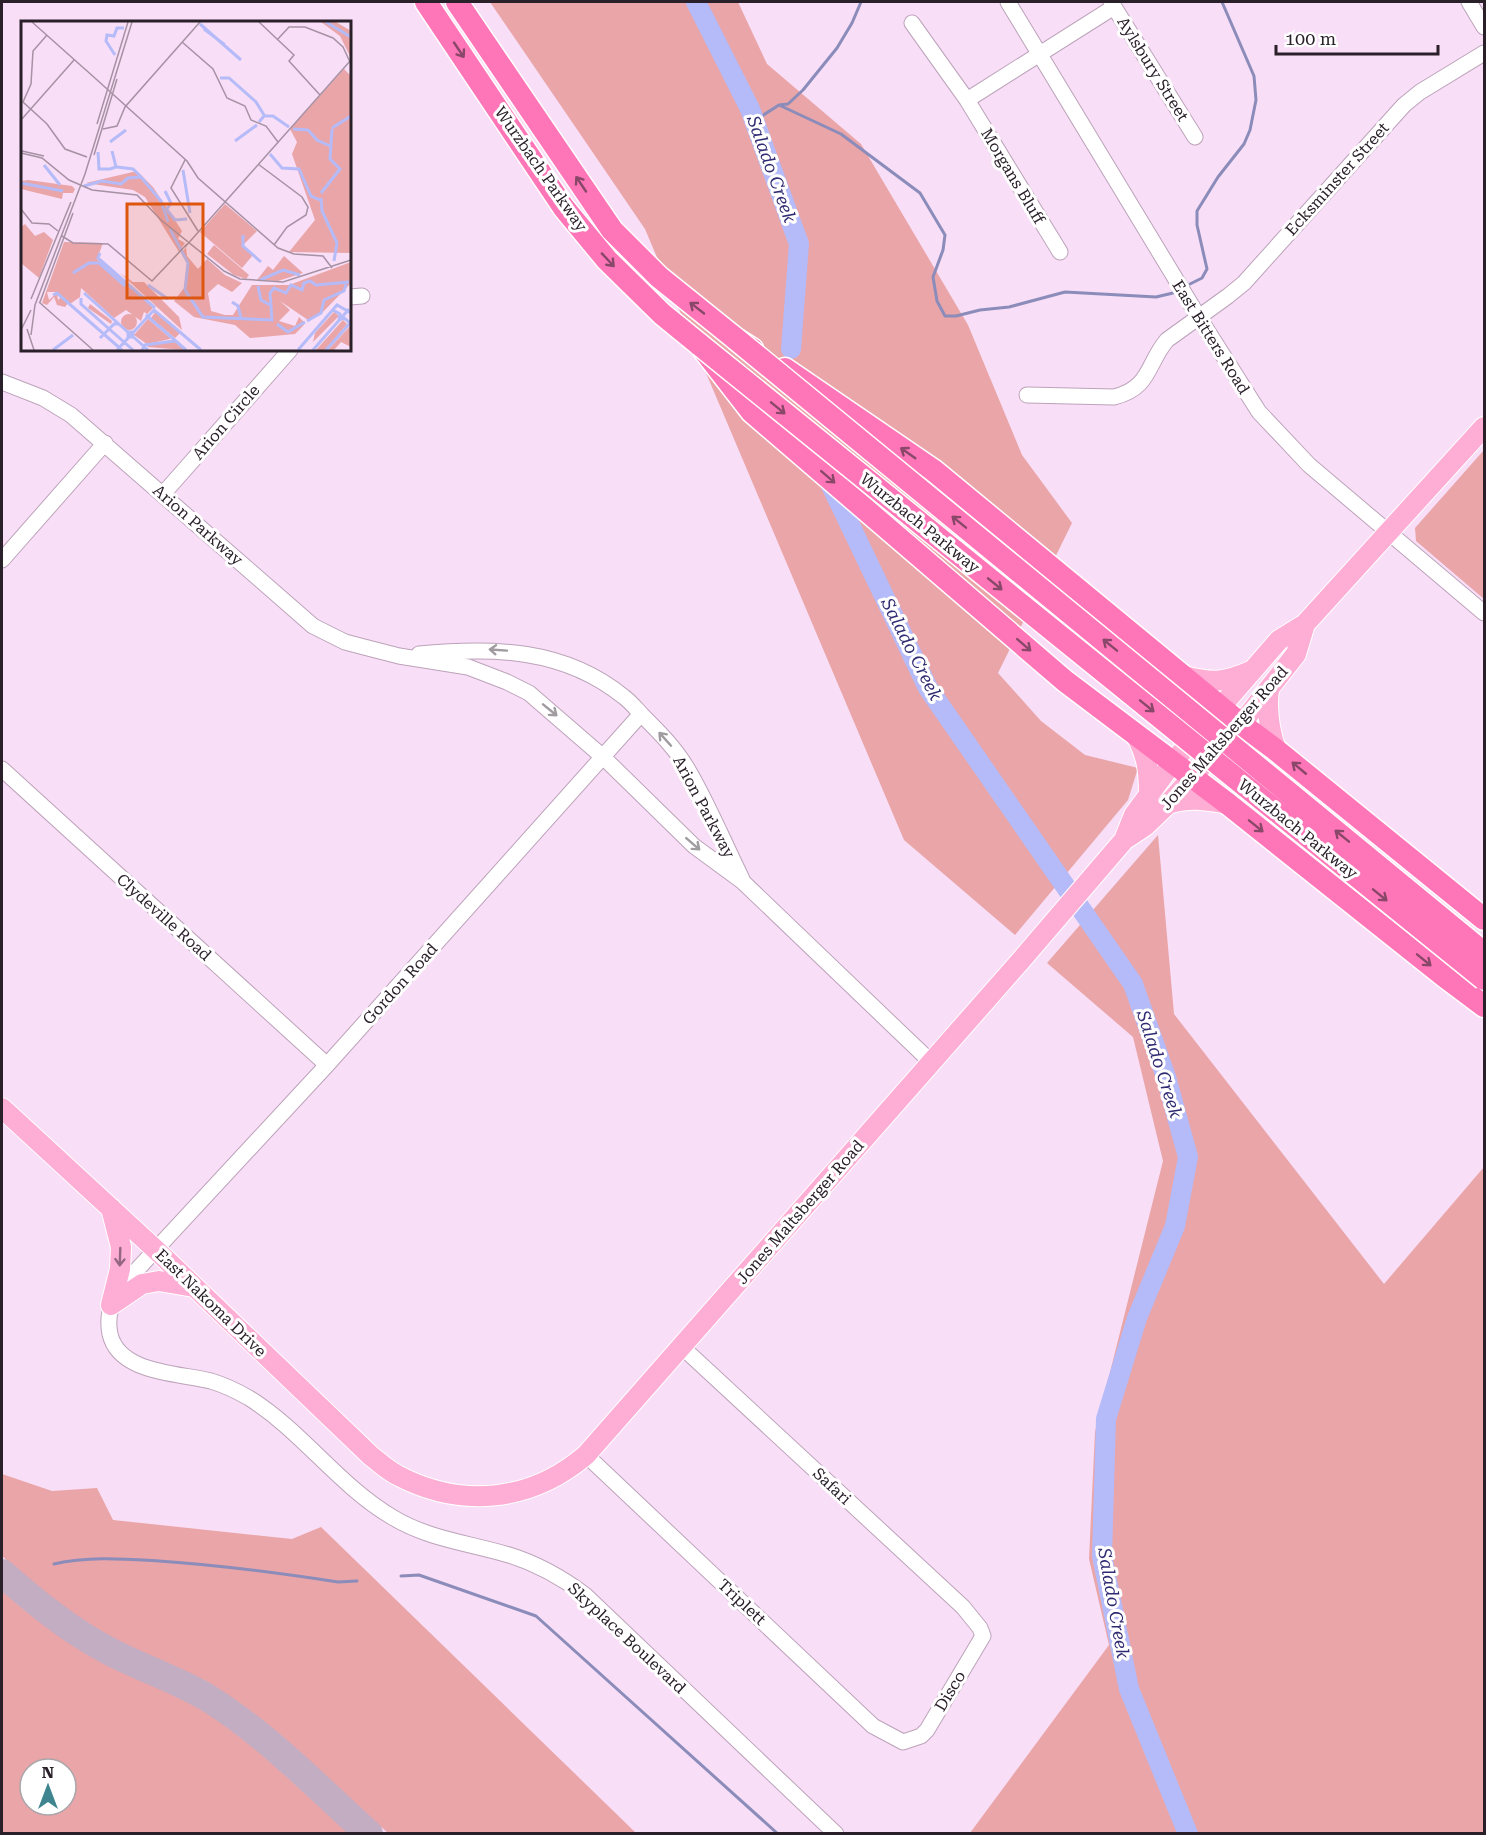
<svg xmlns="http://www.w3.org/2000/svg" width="1486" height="1835" font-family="'Roboto Serif',serif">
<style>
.green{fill:#e9a5a8;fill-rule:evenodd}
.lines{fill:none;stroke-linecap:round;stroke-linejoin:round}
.stream{stroke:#8b8cba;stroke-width:3}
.river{stroke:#b5bbf8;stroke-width:20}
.taxiway{stroke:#c3adc2;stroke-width:28}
.minor-casing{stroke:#bca3ba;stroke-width:17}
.major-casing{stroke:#fff;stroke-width:22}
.highway-casing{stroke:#fff;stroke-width:25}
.minor{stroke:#fff;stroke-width:15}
.major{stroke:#feadd4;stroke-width:20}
.highway{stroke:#fe76b7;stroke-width:22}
.highway-bridge-casing{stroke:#fff;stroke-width:25;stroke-linecap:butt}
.highway-bridge{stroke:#fe76b7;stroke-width:22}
.oneway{stroke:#894769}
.oneway2{stroke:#9f9b9f}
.oneway3{stroke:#94667f}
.labels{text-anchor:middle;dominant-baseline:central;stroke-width:6;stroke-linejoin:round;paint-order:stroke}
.street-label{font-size:16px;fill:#2a202a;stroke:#fff}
.water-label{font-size:18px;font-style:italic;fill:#302c73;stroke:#fff}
.inset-river{fill:none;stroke:#b5bbf8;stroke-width:3}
.inset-road{fill:none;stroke:#a692a4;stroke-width:1.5}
.view{fill:#de560e;fill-opacity:0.15;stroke:#de560e;stroke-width:3}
.inset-edge{fill:none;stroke:#2a202a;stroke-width:3}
</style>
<rect width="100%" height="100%" fill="#f8def6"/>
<path class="green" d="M490 2H738L767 64 861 144 968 325 1022 455 1072 523 998 673 1041 721 1085 755 1138 768 1128 800 1015 935 904 840 645 229Z
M1484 450V599L1416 541 1415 528Z
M1158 835 1174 1014 1384 1284 1484 1167V1833H970L1109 1645 1089 1559 1095 1432 1163 1161 1133 1037 1047 963Z
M2 1474 52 1491 97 1488 113 1520 292 1539 321 1527 636 1833H388L259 1719 204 1680 139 1653 88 1627 47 1596 2 1556Z
M2 1591C36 1621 74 1647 115 1668 141 1683 173 1690 198 1706 253 1742 300 1790 349 1833H2ZM30 1769H66V1805H30Z"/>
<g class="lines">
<path class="stream" d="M779 105 841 134 920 193 945 235 943 250 933 277 937 301 945 316H956L980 310 1009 307 1065 292 1156 297 1173 293
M754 121 779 105 788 104 803 90 837 48 852 23 861 2
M1190 284 1202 278 1207 269 1197 225V211L1218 177 1244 144 1250 130 1256 100 1254 76 1222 2
M54 1564C88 1556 125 1559 159 1561 219 1565 279 1573 338 1582L357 1581
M401 1576 419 1575 536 1616 778 1834"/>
<path class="river" d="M696 2 750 109 799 244 791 349
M828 479 928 688 1133 984 1166 1077 1188 1157 1175 1226 1137 1318 1106 1419 1102 1556 1129 1689 1188 1834"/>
<path class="taxiway" d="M2 1573C35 1602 69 1630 109 1651 141 1668 176 1679 208 1698 267 1735 317 1787 369 1834"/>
<g class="minor-casing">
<path id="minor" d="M1008 2 1198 316 1259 412 1309 465 1484 613
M1111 2 1195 137
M1469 2 1484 27
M912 23 967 100 1060 252
M967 100 1114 7
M350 297 362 296
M2 382 43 398 71 415 313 626 345 642 364 647 399 656 468 667 507 682 529 693 603 757 694 846 743 882 931 1062
M1027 395 1114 397C1151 388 1147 363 1167 340L1228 296 1244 283 1404 105 1420 92 1484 53
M163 494 290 350
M2 560 105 443
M419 654C492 647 564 648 624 697 631 702 637 710 643 716 660 733 675 748 687 768 708 803 724 843 742 879
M641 714 327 1065 121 1287C112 1303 106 1315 110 1334 119 1374 180 1373 211 1381 224 1385 237 1391 249 1398 302 1431 338 1485 392 1517 428 1539 469 1543 509 1555 538 1564 561 1577 585 1595L836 1834
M2 769 327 1065
M586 1455 873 1726 903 1742 921 1736 927 1730 983 1636 980 1628 963 1607 681 1346"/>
</g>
<g class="major-casing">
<path id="major" d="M1184 676C1211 683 1224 683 1251 671
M1269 689C1266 711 1269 729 1276 750
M1136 735C1147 757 1149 769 1149 795
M1168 804C1188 797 1207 800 1227 804
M1124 840 1134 815 1173 762 1279 640 1305 624 1484 427
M2 1108 155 1249 371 1456C379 1462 387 1470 397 1475 461 1509 531 1502 586 1455L1023 958 1124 840 1145 826 1168 804 1249 714 1296 654 1305 624
M111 1208 121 1247 120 1269 111 1305
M111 1305 142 1284 159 1281 194 1287"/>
</g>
<g class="highway-casing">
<path id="highway" d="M426 2 564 208 607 260 662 314 700 345 752 412 1065 681 1228 804 1444 976 1484 1006
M457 2 612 230 659 277 736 339 752 349
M785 369 933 470 1241 724 1276 750 1484 919"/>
</g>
<use href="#minor" class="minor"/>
<use href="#major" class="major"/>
<use href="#highway" class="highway"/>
<g class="highway-bridge-casing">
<path id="highway-bridge" d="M736 339 1484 953
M700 345 1484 979"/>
</g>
<use href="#highway-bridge" class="highway-bridge"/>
</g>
<defs><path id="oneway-shaft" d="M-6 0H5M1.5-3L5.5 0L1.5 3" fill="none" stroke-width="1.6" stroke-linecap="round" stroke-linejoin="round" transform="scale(1.5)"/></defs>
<g class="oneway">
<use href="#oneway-shaft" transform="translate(459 50) rotate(56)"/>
<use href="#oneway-shaft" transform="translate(581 184) rotate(-124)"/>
<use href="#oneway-shaft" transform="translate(608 260) rotate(47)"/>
<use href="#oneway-shaft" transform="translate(697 308) rotate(-142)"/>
<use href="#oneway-shaft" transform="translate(778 408) rotate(39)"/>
<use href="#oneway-shaft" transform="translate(908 453) rotate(-145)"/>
<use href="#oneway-shaft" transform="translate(828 477) rotate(41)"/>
<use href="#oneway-shaft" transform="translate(959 522) rotate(-141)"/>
<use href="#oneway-shaft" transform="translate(995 584) rotate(39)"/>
<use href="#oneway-shaft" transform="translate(1024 645) rotate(41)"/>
<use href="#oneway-shaft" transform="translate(1110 645) rotate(-141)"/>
<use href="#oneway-shaft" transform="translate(1147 706) rotate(39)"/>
<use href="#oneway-shaft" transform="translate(1299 768) rotate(-140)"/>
<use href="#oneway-shaft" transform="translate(1256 826) rotate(39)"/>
<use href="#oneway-shaft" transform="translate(1342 836) rotate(-141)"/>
<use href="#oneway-shaft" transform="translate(1380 895) rotate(39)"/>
<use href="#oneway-shaft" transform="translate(1424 960) rotate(39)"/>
</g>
<g class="oneway2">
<use href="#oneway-shaft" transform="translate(498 650) rotate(-176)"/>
<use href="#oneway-shaft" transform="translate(550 710) rotate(39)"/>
<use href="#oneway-shaft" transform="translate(665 739) rotate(-132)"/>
<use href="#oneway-shaft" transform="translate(693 844) rotate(41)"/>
</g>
<use class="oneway3" href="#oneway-shaft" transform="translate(120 1257) rotate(92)"/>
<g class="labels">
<g class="street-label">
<text transform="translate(1153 69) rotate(58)">Aylsbury Street</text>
<text transform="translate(541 169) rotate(55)">Wurzbach Parkway</text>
<text transform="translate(1013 176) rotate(59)">Morgans Bluff</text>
<text transform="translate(1337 179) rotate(-48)">Ecksminster Street</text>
<text transform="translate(1211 337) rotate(58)">East Bitters Road</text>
<text transform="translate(226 422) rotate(-49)">Arion Circle</text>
<text transform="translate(920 523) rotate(39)">Wurzbach Parkway</text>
<text transform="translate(198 525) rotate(41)">Arion Parkway</text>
<text transform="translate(1224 738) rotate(-49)">Jones Maltsberger Road</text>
<text transform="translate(704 807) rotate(62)">Arion Parkway</text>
<text transform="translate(1298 829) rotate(39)">Wurzbach Parkway</text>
<text transform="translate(164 917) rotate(42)">Clydeville Road</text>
<text transform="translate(400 984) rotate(-48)">Gordon Road</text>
<text transform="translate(800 1212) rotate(-49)">Jones Maltsberger Road</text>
<text transform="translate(211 1303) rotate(44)">East Nakoma Drive</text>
<text transform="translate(832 1486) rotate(43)">Safari</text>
<text transform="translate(742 1602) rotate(43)">Triplett</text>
<text transform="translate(627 1638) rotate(43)">Skyplace Boulevard</text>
<text transform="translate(950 1691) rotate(-59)">Disco</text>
</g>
<g class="water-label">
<text transform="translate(772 169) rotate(70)">Salado Creek</text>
<text transform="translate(912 649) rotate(63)">Salado Creek</text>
<text transform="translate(1160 1064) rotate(72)">Salado Creek</text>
<text transform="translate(1114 1603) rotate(80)">Salado Creek</text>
</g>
</g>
<g transform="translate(21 21)">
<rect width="330" height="330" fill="#f8def6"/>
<path d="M300 1H315L330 10V37L319 15ZM323 48 330 55V232L268 231 294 199 271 133 276 121 269 108ZM116 150 132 166 161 210 157 218 164 222 158 231 124 176 112 169 65 162ZM7 159 51 165 54 168 52 172H42L41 178 0 168V160ZM204 183 236 210 222 224 240 241 232 234 221 247 179 211ZM4 203 14 215 23 211 32 219 18 257 0 242V206ZM43 221 82 222 76 238 133 286 126 293 123 291 120 300 105 289 93 297 60 267 59 276 49 283 36 271H26L28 279 36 272 37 279 40 276 47 282 44 286 36 284 33 276 26 284 21 282ZM193 224 228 254 225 258 213 254 186 233ZM165 226 166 235 177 248 186 238 204 254 221 262 211 271 197 263 187 272 190 290 204 294H212L231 264H268L330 241V262L300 293 287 299 259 280 269 289 258 300 274 305 278 296 284 302 282 305 274 313 229 317 214 304 173 296 153 280 163 267 166 242 160 232ZM263 235 282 252 257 260 236 259 247 245 252 249ZM99 252 112 261H123L158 296 161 309ZM69 283 91 300 90 303 67 287ZM135 290 159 312 154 317 130 297ZM313 291 318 295 292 321 294 312ZM100 301a8 8 0 1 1 16 0a8 8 0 1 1-16 0ZM127 298 149 317V318L126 323 113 314ZM322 299 326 303 304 329H295ZM330 304V326L320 321 313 329H307ZM152 319 163 329 127 326V324Z" fill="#e9a5a8"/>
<path class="inset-river" d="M305 1 330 16M179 3 220 39M183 8 204 24M94 34 85 20 86 14 93 15 96 7H103M199 57H208L235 81 243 94M238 101 243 95H252L268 106M311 107 330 95M272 108 287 109 296 119 309 125M214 120 236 104M89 121 105 109M77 131 78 148H89L95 146 91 130M249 133 261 147 278 148 290 175 299 179M23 144 39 164M96 146 112 148 120 156M162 149 169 192M0 162 42 170M63 165 81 160 100 163 107 157 120 156 140 180 147 201M144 170 150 182 145 189M300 172 319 148 309 138 311 108M300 177 301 190 316 222 313 240M146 189 154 199 166 198M149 208 167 242 164 269 182 296 251 299 249 272 253 267 265 272 270 264 281 269 283 262 289 260 295 264 328 261M222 214V225L240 241M79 232 77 237 134 287M52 252 68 242H78L104 265M239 259 262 249 279 254M127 264 147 278M237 265 240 279 251 285M63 272 127 329M32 274 36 272 101 329M60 277V283L112 329M211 281 217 285 220 297M312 289 319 293 318 299 323 297 328 301M125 294 165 329M286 300 300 292 303 279 323 270 325 263M256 303 267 311 284 301M107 311H112V316H107ZM79 317 93 303H98M32 329 52 314M96 329 133 289 180 329M121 329 124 324 154 320M277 329 316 284 330 292M292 329 328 288M305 329 330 301"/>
<path class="inset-road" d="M11 1 66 50M238 1 273 34 268 40 299 74M26 14 12 30 10 63 2 81 26 103 44 128 66 136M256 19 268 6H284L312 17 322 26 329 41M161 21 192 48 206 77 224 85 230 99 245 105 257 121M65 49 166 140 177 157 257 227 273 233 302 235 311 247M0 99 53 39M76 103 107 1M82 108 96 105 104 86 179 1M1 130 23 135M0 132 21 137 48 159 71 169 116 174 140 199 203 250 219 258 262 261 330 239M73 134 96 58M164 139 150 167 177 210M237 143 281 176 287 186 285 194 266 206 253 224M0 188 11 202 28 203 37 210M41 215 52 222 87 223 131 260 166 223M164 226 330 39M10 278 50 181M18 281 72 329M19 281 52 192M6 308 13 329M0 309 10 289M10 314 14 284 64 153 111 1"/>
<path class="view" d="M106 183H182V277H106Z"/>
<rect width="330" height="330" class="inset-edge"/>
</g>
<rect width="1486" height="1835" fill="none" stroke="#2a202a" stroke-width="6"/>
<g transform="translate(48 1787)"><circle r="28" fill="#ffffff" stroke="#aaa6aa" stroke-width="1.5"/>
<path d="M0-4.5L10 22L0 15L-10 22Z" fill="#3f8590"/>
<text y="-9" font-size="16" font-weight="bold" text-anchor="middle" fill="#2a202a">N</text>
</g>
<path d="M1276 45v9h162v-9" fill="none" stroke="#2a202a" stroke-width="3"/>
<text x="1285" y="45" font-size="18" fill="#2a202a" stroke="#ffffff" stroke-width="4.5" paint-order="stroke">100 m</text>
</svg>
